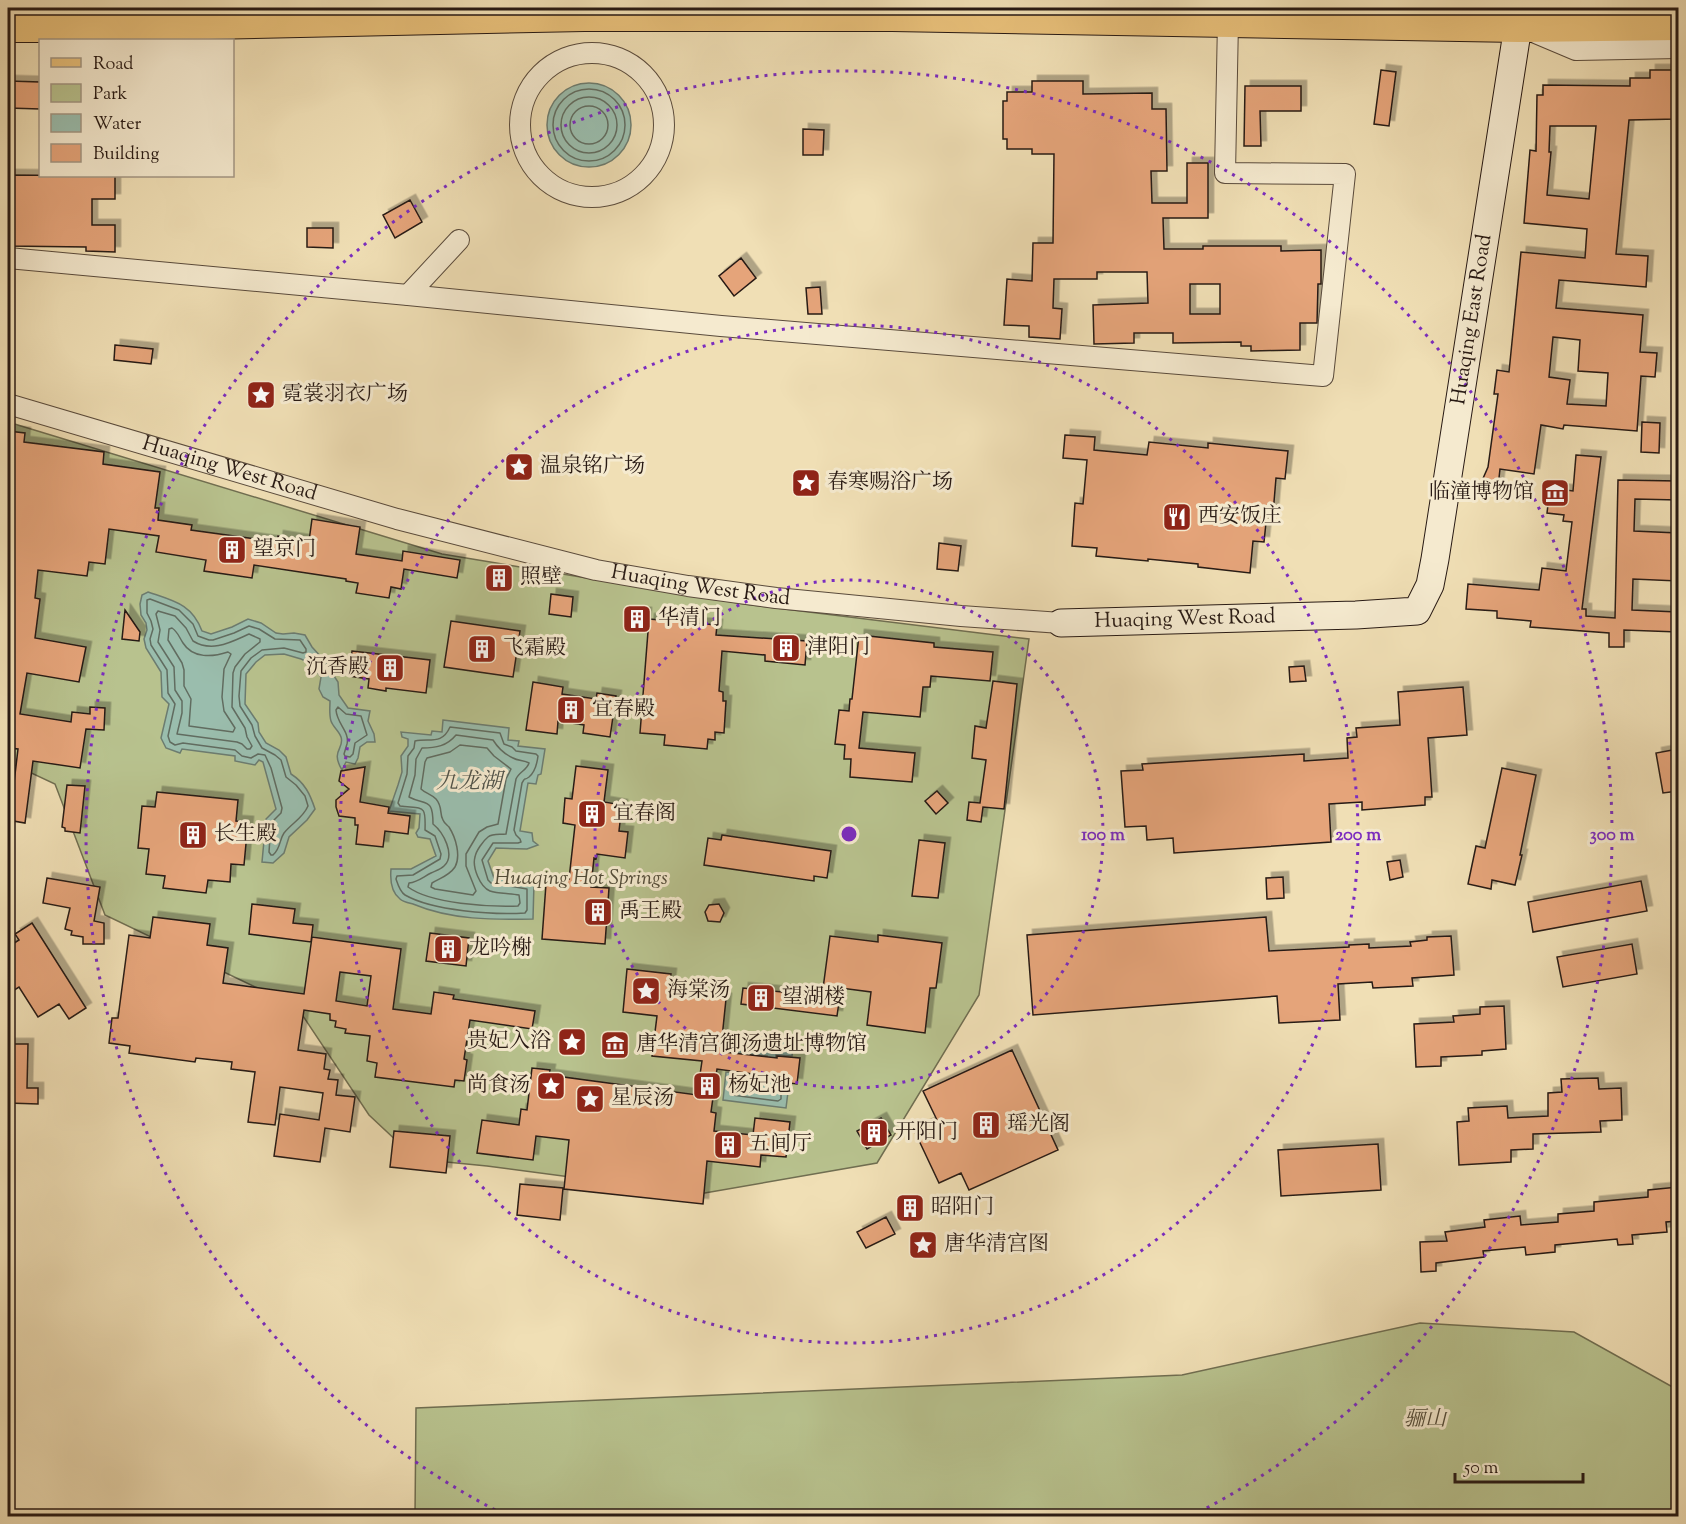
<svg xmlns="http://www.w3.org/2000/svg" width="1686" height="1524" font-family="'Sorts Mill Goudy','Noto Serif SC',serif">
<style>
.green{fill:#b8c28e;stroke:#706e51;stroke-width:1.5}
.water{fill:#9abdad;stroke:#6c7c70;stroke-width:1.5}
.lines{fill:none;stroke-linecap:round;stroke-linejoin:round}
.shore{stroke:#616c60;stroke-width:1.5}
.building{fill:#e5a47a;stroke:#281a14;stroke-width:1.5;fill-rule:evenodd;filter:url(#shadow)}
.street-casing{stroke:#5a4b3c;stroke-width:22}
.secondary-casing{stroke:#281a14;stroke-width:29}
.primary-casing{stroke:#281a14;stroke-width:34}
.street{stroke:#f5eacf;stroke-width:20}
.secondary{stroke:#f5eacf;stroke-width:27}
.primary{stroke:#e8c07a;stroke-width:32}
.ring{fill:none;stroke:#7b2cbf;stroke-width:3;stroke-dasharray:3 6}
.labels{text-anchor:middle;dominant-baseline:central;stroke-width:6;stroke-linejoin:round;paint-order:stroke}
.street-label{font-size:21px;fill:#281a14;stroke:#f5eacf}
.poi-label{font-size:21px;fill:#281a14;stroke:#f5eacf;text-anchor:start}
.park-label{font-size:21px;font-style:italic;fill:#534c39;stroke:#f5eacf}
.water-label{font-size:22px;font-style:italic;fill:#50534a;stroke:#f5eacf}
.centre{fill:#7b2cbf;stroke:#f5eacf;stroke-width:3}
.ring-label{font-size:18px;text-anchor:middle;font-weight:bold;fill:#7b2cbf;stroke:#f5eacf;stroke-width:6;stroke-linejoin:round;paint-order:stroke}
</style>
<defs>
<filter id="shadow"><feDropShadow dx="5.5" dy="-5.5" stdDeviation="0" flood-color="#0004"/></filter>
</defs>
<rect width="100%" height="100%" fill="#f0dfb5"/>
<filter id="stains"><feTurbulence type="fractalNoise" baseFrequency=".00333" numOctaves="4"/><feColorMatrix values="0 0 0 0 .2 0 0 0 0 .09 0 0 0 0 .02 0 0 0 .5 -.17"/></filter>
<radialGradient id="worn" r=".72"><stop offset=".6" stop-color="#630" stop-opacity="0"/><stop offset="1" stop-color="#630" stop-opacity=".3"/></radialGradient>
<path class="green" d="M8 422 442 554 744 604 1029 639 979 995 877 1163 699 1194 487 1166 416 1159 369 1115 297 1007 105 915 55 784 8 762Z
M1420 1323 1574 1332 1678 1390V1516H415L416 1408 1182 1375Z"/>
<path class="water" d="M547 125a42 42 0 1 1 84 0a42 42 0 1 1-84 0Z
M148 592C174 601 192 604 202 631L211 634 232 627 248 619 261 623 276 633 283 634 294 633 305 635 312 647 323 659 338 682 339 695 348 708 370 711 368 721 374 734 375 742H367L360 747 358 758 355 764 346 762 342 770C330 750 345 749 341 737 339 731 333 727 331 721 329 715 330 707 330 701L323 697 319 689 321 677 310 663 301 659 284 654 265 655 256 662 246 674 245 704 258 723 259 732 266 743 279 750 286 757 291 774C305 783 310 794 315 809L307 820 289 837 284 853 273 863 262 862 266 819 276 809 263 762 259 760 255 765 235 761V756L182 749 180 753 166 748 161 738 169 704 162 697 161 672 146 648 144 639 147 630 146 623 141 615 140 604 142 595Z
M443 720 509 728 508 740 519 741 518 746 545 749 541 774 538 775 536 784 528 783 520 831 532 833 533 841 538 845 527 849 496 848 488 861 494 878 534 883 533 919C493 920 451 920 413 904 409 903 403 902 400 899 391 892 390 880 391 869H411L436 856 430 839 418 837 416 833 419 828 420 814 389 811 398 785 402 772 401 756 408 746V739L402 737 401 732 431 735 432 731 442 732Z
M758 1032C771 1033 782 1038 793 1047L792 1056 776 1055 773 1082 789 1084 786 1108 723 1100 726 1072 764 1077 767 1056 728 1053 729 1046 747 1036Z"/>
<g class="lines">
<path class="shore" d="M553 125a36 36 0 1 1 72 0a36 36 0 1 1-72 0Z
M561 125a28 28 0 1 1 56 0a28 28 0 1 1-56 0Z
M570 125a19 19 0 1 1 38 0a19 19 0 1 1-38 0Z
M150 599 179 610 193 624 198 636 209 640H213L234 633 249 626 259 629 275 639 300 640 306 649V652L303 653 284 648 262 650 251 658 241 671 239 696 240 706 252 725 255 736 262 748 275 755 281 760 286 777 296 785 305 796 308 806C303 818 292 823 284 833 279 840 281 848 273 855H271L269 852 271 823 281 813 282 808 271 768 265 755 258 754 251 758 242 756 235 750 183 743 175 745 170 742 168 736 175 704 168 693 167 670 151 645 150 639 153 629 151 621 147 613V600Z
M158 611 175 616 186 628 193 641C212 653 231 642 249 634L260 639V642L245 654 235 667 233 673 232 707 245 728 247 737 252 746 250 749H247L242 744 237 742 177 734 182 713V701L175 690 174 667 158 642 160 630 156 614Z
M172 628C178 632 179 637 183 643 193 659 213 657 228 652L231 654 224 669 222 697 224 711 235 728 233 732 189 726 191 699 184 686V670L182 663 168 640 169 629Z
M338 707 346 714 361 716 367 735 355 743 353 754 350 757 345 756 344 754C345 751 346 747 347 744 350 732 337 724 336 710Z
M450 727 500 733 504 744 512 747 516 751 536 754 538 756C537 764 535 772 529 777 522 782 527 775 522 783L514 830 516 835 520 839 521 842 518 843H493L482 860 488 880 491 883 527 889V910L525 913C493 915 433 911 405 895 400 892 398 885 396 879L397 876 413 875 440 859 441 854 435 836 425 830C426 804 424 809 400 806L398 803 407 774 408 756 414 748 415 741C430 738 442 745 450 727Z
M456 735 493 740C498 748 504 754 513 758 518 761 524 760 529 763 527 770 519 772 516 779L506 834C500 835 493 833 488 837 483 841 476 851 475 857 472 867 480 887 490 891 498 894 510 893 519 895L520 903 518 906C489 907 431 904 408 887L409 883C418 882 423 877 431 873 435 871 440 870 444 866 456 855 443 832 433 824 433 797 426 806 409 797L415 775 416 759 422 748C436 748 447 746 456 735Z
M460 745 487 748 494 756 511 769 506 779 498 824 487 827 479 832 466 854V866L476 891 473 895 435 889 431 887 432 883C440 878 449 876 455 867 461 856 456 838 449 827 447 825 444 823 443 820 439 813 443 807 436 799 431 794 425 793 421 789L425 762 427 758 450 752Z
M758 1038 767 1039 777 1043 778 1047 770 1051 745 1048V1044Z
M734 1078 766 1083 771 1088 781 1090V1099L778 1101 732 1095 730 1093 731 1081Z"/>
</g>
<path class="building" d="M1381 70 1396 72 1389 126 1374 124Z
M1650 70H1673V78H1678V119L1629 120 1616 254 1648 256 1646 287 1559 280 1556 308 1643 315 1640 352 1657 353 1655 377 1641 376 1637 431 1564 425 1563 429 1541 425 1534 474 1500 469 1498 487 1481 497 1483 485 1481 483 1488 467 1498 394H1494L1497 370 1509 372 1521 252 1585 258 1587 229 1524 223 1530 150 1536 151 1537 95H1543V85L1630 86V78H1650ZM1550 126H1596L1589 199 1547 195 1551 152H1549ZM1553 337 1580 340 1578 371 1608 373 1606 406 1567 404 1570 380 1549 377Z
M8 81 40 82V109L8 108Z
M1032 81H1083V94L1152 93V109H1166L1167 171H1151L1152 203H1187V163H1208V218H1163L1164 249H1203V246H1281V251L1321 250V284H1318L1317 323H1300V350L1251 351V346H1241V342L1173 343V333H1134V343L1094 344 1093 305 1148 303 1147 272H1097V279H1054L1053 308 1062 309 1060 339 1029 337V326L1004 325 1007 279 1032 281 1033 243H1053L1054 154H1032V149H1007V139H1003V101H1007V92H1032ZM1190 284H1220V314H1190Z
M1245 86H1301V111H1260L1261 146H1244Z
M803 129 824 130 823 155H803Z
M8 175 115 176V199H92V225H115V252L86 251V247L8 246Z
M410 200 422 222 395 238 383 215Z
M307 228H333V248L307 247Z
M741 258 756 278 734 296 719 276Z
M820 287 822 314H808L806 288Z
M115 345 153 349 151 364 114 360Z
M1642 422 1660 423 1659 453 1641 452Z
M8 431 25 433 24 442 104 452 103 464 160 472 155 508H159L158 520 192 525 191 530 277 542 278 536 309 541 312 519 360 527 356 554 402 561 403 551 460 560 457 578 404 569 401 589 391 587 389 598 356 593 358 583 346 581V579L254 565 252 578 204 571 206 560 156 552 159 536 109 529 105 564 89 562 87 576 38 570 35 598 40 599 35 638 86 647 79 682 27 673 20 714 71 722 72 712 90 714V707L105 708 104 730 86 729 80 768 33 761 25 823 8 820V782L14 783 18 749 8 748Z
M1065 435 1095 437 1094 450 1147 455 1149 442 1208 448V443L1288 451 1285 479 1276 478 1273 514 1267 513 1264 542 1253 541 1250 573 1198 567V564L1148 559V561L1096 556 1097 548 1072 546 1075 503 1083 504 1087 460 1063 458Z
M1576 455 1601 457 1582 609H1586V616L1615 618 1618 480 1678 481V500L1635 499 1634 531 1678 533V581L1633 579 1632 610 1678 612V632L1624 630V647H1609V633L1530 627 1531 621 1497 618V611L1466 609 1468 584 1539 590 1542 568 1566 571 1572 522 1563 521 1564 515 1547 513 1550 488 1573 491Z
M939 543 961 546 958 571 937 569Z
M551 594 573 597 571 617 549 614Z
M125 610 140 632 139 641 122 639Z
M628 612 646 613 645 626 627 625Z
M649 619 717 625 716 635 807 641 805 665 765 661V655L722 651 719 691 723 692V701H726L724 733 715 732V740L708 739 707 749 664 745 665 735 640 733Z
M451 621 520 631 513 677 444 667Z
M859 635 934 643V647L993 652 990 681 931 676 930 687H923L920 717 863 712 859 748 915 753 912 782 850 777 851 759H844L845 745 835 744 839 710 849 711 850 699H852Z
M352 651 430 660 426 693 386 688V691L368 688 369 679 349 676Z
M1304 666 1306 681 1290 682 1289 667Z
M993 681 1017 684 1004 809 983 807 981 822 967 820 969 802 980 803 986 760 972 758 975 726 986 728Z
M533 682 563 687 562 694 596 699 597 693 616 696 610 737 583 733 584 725 558 721 557 734 526 730Z
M1463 687 1467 735 1428 738 1432 797H1425V805L1362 810V802L1329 804 1331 842 1174 853 1173 838 1147 840 1146 826 1125 827 1121 771 1143 770 1142 764 1304 754V761L1348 758 1347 738 1357 737 1356 728 1400 725 1398 692Z
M1678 749V791L1663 793 1656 753Z
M576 766 608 770 604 802 622 805 619 831 628 832 625 858 597 854 596 859 594 858 591 887 609 888 605 944 542 939 546 884 562 885 563 879H569L575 825 563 823 565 798 572 799Z
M365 767 360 802 389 807 388 813 410 816 408 834 385 831 383 847 356 844 358 825H355V818L339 816 336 807V800L349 789 339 781 341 771Z
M1502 768 1536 775 1520 855H1522L1515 885 1492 880 1491 889 1468 884 1476 846 1485 848Z
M67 785 85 786 80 833 65 831V828L62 827Z
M937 791 948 803 936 814 925 801Z
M157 792 238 800 236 821 248 822 244 865 231 864 230 882 208 880 206 893 163 888 165 876 146 874 149 849 138 848 142 806 155 807Z
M722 835 831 851 827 878 814 876V881L704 865 708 838 721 840Z
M919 840 945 843 938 898 912 896Z
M1400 860 1403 877 1390 880 1387 862Z
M1283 877 1284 898 1267 899 1266 878Z
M47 878 100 887 94 921 104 923V944H83V937L71 935 72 931 65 929 70 908 43 903Z
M1641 881 1647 911 1533 932 1528 902Z
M252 904 295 909 293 923 313 925 311 942 249 934Z
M719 904 724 913 720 922 708 921 705 912 709 905Z
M153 917 210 924 207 945 228 948 223 983 304 994 312 937 401 949 393 1009 431 1014 434 992 454 995 453 999 535 1011 532 1029 470 1020 464 1059 467 1060 464 1081 455 1080 454 1087 375 1077 377 1063 367 1061 370 1036 345 1033 346 1029 335 1027 336 1021 330 1020V1014L304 1010 298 1050 326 1054 324 1069 330 1070 328 1079 338 1080 336 1095 355 1097 350 1132 325 1128 320 1162 274 1156 280 1114 319 1120 323 1093 280 1087 275 1125 248 1122 255 1072 231 1069 232 1062 196 1058 195 1062 129 1053 130 1046 109 1043 112 1018H118L129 935 150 938ZM340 972 371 976 367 1006 336 1001Z
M1266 917 1269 951 1349 947V945L1369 944V948L1411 946 1410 942 1427 940V937L1451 936 1454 975 1412 978 1413 986 1373 988 1372 982 1338 984 1340 1020 1279 1023 1277 996 1033 1015 1027 935Z
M32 923 86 1008 69 1019 59 1004 38 1017 19 987 8 994V947L19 940 15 934Z
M430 933 469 938 466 966 426 961Z
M878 935 942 943 936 988H930L925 1033 867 1025 871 992 841 988 837 1016 741 1004 743 988 822 996 830 936 878 942Z
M1632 944 1637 974 1563 987 1557 957Z
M627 969 671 974 669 993 726 999 722 1038 725 1039 724 1052 777 1058V1056L800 1058 797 1084 774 1081V1077L717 1069 711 1112 716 1113 714 1131 753 1135 755 1118 790 1122 786 1157 761 1155 760 1167 707 1161 703 1204 564 1189 569 1140 536 1136 533 1160 477 1153 482 1120 519 1125 521 1109 527 1110 532 1068 550 1070 549 1075 697 1095 702 1061 652 1056 657 1016 623 1012Z
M1504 1006 1506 1049 1482 1051V1055L1441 1057V1066L1416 1067 1414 1024 1454 1022 1453 1016 1480 1014V1007Z
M8 1044H28L27 1088H38V1104L8 1103Z
M1012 1050 1058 1150 969 1190 961 1173 939 1183 914 1130 937 1120 923 1091Z
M1598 1078 1599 1089 1621 1088 1622 1120 1600 1121 1601 1132 1533 1134V1149L1511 1150V1162L1459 1165 1457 1122 1469 1121 1468 1108 1507 1106 1508 1118 1548 1116V1093L1562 1092 1561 1079Z
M881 1118 891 1135 867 1149 857 1131Z
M394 1131 450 1136 446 1173 390 1167Z
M1378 1144 1381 1190 1281 1196 1278 1150Z
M520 1184 563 1188 560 1220 517 1215Z
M1678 1187V1221L1666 1222 1667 1232 1632 1235 1633 1244 1618 1245 1617 1239 1555 1245V1252L1526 1255 1525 1247 1483 1251 1484 1257 1436 1263V1271L1421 1272 1420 1242 1447 1241 1445 1232 1485 1227 1484 1220 1520 1216 1521 1225 1558 1222V1214L1594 1211V1202L1648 1197V1190Z
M886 1217 895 1234 866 1248 857 1232Z"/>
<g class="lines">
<g class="street-casing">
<g id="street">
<path d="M1531 31 1576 50 1678 48"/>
<circle cx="592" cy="125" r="72"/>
<path d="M8 258 408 295 721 326 1323 376 1345 174 1225 173 1228 21"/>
<path d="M408 295 459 240"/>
<path id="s1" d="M8 404 397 519 596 570 688 586 776 598 961 616 1061 623"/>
</g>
</g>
<g class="secondary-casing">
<g id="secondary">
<path id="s2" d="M1061 623 1356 615 1417 611 1430 585 1435 559 1518 26 1519 8"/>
</g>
</g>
<g class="primary-casing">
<path id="primary" d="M8 26H64L584 15H892L1518 26 1678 24"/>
</g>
<use href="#street" class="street"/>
<use href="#secondary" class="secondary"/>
<use href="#primary" class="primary"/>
</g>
<g class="ring">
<circle cx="849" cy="834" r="254"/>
<circle cx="849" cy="834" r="509"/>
<path d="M503 1514A763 763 0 1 1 1195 1514"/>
</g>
<defs>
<g id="sight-square" transform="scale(1.5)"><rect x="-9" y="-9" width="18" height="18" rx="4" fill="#8f2418" stroke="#f5eacf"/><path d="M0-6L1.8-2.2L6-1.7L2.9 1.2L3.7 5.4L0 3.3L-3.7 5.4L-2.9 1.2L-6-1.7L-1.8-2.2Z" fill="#fff"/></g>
<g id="museum-square" transform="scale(1.5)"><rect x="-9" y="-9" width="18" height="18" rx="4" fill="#8f2418" stroke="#f5eacf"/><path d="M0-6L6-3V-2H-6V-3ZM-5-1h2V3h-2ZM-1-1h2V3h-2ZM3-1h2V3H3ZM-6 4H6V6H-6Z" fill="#fff"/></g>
<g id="restaurant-square" transform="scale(1.5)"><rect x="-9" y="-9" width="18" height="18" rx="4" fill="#8f2418" stroke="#f5eacf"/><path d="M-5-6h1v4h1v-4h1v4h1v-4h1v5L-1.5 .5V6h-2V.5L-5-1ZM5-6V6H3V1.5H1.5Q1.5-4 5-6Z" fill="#fff"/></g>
<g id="building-square" transform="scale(1.5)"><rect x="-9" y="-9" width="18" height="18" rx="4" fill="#8f2418" stroke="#f5eacf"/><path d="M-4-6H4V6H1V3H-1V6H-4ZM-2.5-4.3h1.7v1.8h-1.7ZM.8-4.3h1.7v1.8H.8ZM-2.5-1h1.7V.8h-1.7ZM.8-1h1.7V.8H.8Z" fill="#fff"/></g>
</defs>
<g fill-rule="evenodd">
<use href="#sight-square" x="261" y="395"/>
<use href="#sight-square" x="519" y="467"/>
<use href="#sight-square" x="806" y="483"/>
<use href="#museum-square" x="1555" y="493"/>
<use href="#restaurant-square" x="1177" y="517"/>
<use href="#building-square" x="232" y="550"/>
<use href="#building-square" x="499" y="578"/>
<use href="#building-square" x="637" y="619"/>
<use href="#building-square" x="786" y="648"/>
<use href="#building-square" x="482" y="649"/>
<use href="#building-square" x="390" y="668"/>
<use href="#building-square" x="571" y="710"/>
<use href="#building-square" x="592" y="814"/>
<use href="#building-square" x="193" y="835"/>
<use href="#building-square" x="598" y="912"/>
<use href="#building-square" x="448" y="949"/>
<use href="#sight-square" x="646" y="991"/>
<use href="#building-square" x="761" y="998"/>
<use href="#sight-square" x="572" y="1042"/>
<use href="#museum-square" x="615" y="1045"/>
<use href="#sight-square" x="551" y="1086"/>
<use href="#building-square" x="707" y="1086"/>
<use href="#sight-square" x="590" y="1099"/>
<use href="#building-square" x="986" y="1125"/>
<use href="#building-square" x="874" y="1133"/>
<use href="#building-square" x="728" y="1145"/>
<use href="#building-square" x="910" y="1208"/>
<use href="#sight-square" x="923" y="1245"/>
</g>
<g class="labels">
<g class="street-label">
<text stroke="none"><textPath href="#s2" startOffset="654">Huaqing East Road</textPath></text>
<text stroke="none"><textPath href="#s1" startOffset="231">Huaqing West Road</textPath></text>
<text stroke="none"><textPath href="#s1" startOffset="717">Huaqing West Road</textPath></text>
<text stroke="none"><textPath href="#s2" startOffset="124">Huaqing West Road</textPath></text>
</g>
<g class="poi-label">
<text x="282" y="395">霓裳羽衣广场</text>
<text x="540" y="467">温泉铭广场</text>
<text x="827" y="483">春寒赐浴广场</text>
<text x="1534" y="493" text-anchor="end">临潼博物馆</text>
<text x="1198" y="517">西安饭庄</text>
<text x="253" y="550">望京门</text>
<text x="520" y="578">照壁</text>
<text x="658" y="619">华清门</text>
<text x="807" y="648">津阳门</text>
<text x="503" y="649">飞霜殿</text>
<text x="369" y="668" text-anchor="end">沉香殿</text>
<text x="592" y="710">宜春殿</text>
<text x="613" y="814">宜春阁</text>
<text x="214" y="835">长生殿</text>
<text x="619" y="912">禹王殿</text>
<text x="469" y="949">龙吟榭</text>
<text x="667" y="991">海棠汤</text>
<text x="782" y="998">望湖楼</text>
<text x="551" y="1042" text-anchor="end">贵妃入浴</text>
<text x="636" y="1045">唐华清宫御汤遗址博物馆</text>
<text x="530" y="1086" text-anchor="end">尚食汤</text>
<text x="728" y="1086">杨妃池</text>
<text x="611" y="1099">星辰汤</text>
<text x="1007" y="1125">瑶光阁</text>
<text x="895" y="1133">开阳门</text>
<text x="749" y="1145">五间厅</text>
<text x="931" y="1208">昭阳门</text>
<text x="944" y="1245">唐华清宫图</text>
</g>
<g class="park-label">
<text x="581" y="879">Huaqing Hot Springs</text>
<text x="1425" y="1420">骊山</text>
</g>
<g class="water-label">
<text x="469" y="783">九龙湖</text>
</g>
</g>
<circle cx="849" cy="834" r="9" class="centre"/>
<g class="ring-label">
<text x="1103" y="840">100 m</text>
<text x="1358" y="840">200 m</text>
<text x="1612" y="840">300 m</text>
</g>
<rect width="1686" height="1524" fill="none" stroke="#f0dfb5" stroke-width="30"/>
<rect x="9" y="9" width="1668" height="1506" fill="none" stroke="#281a14" stroke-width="3"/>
<rect x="15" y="15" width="1656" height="1494" fill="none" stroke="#281a14" stroke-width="1.5"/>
<rect x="39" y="39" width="195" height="138" fill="#f5eacf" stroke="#a39784" stroke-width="1.5"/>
<rect x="51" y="58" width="30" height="9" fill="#e8c07a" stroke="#a39784" stroke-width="1.5"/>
<text x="93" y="69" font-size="18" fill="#281a14">Road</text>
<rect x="51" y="84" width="30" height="18" fill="#b8c28e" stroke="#a39784" stroke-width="1.5"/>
<text x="93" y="99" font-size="18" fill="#281a14">Park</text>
<rect x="51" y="114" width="30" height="18" fill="#9abdad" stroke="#a39784" stroke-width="1.5"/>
<text x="93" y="129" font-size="18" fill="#281a14">Water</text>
<rect x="51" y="144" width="30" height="18" fill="#e5a47a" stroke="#a39784" stroke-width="1.5"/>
<text x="93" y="159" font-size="18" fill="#281a14">Building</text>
<path d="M1455 1473v9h128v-9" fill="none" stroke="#281a14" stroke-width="3"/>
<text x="1464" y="1473" font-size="18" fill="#281a14" stroke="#f5eacf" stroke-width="4.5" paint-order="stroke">50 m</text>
<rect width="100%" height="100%" filter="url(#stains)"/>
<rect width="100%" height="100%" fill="url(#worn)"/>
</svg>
